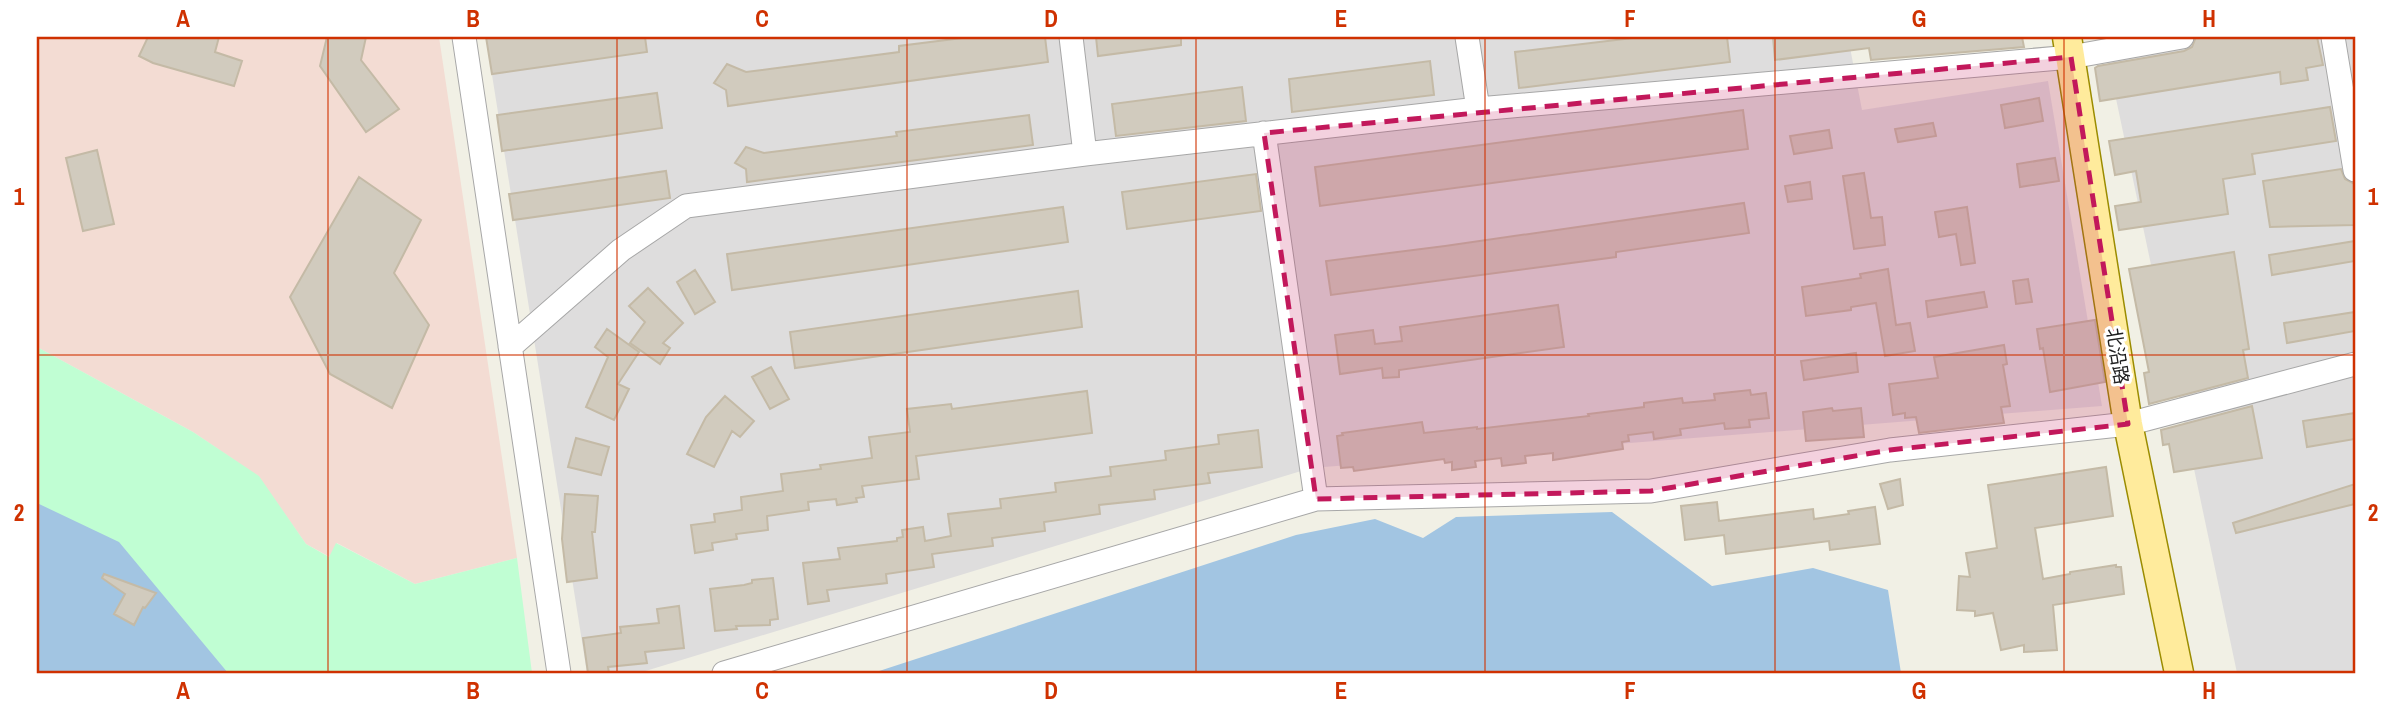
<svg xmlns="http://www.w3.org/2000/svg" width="2392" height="710" font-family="'Archivo Narrow','Noto Sans SC',sans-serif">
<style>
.residential{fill:#dedddd}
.commercial{fill:#f3dcd3}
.park{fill:#c0fed3}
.water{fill:#a2c5e2}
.building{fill:#d1cbbe;stroke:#c4baa6;stroke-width:2}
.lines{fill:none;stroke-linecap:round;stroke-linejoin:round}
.minor-casing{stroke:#a7a7a7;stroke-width:25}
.major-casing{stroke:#9b8c00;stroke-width:31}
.minor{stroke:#fff;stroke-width:23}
.major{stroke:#ffeb9c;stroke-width:28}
.marked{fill:#c2185b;fill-opacity:0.2;stroke:#c2185b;stroke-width:5;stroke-dasharray:14 9;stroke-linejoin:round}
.grid{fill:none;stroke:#cf3100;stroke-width:2;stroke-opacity:0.55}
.labels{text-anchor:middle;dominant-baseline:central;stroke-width:6;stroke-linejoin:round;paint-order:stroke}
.street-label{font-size:19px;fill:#202020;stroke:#fff}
.neatline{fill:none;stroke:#cf3100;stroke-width:2.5}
.grid-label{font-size:23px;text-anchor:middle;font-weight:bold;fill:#cf3100}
</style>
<rect width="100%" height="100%" fill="#f1f0e5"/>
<path class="residential" d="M486 37H1848L1862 110 2048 81 2102 406 1311 468 639 673H587Z
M2103 37H2355V673H2237Z"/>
<path class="commercial" d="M37 37H439L517 558 415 584 337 543 330 557 306 544 258 476 193 432 37 347Z"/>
<path class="park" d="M37 347 193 432 259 476 306 544 329 557 336 543 415 584 517 558 532 673H37Z"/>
<path class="water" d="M37 503 119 542 228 673H37Z
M1612 512 1712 586 1813 568 1888 590 1901 673H873L1296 535 1375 519 1423 538 1456 517Z"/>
<path class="building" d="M148 37H219L215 52 242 61 234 86 153 63 139 56Z
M327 37H366L361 60 399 109 366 132 320 66Z
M486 37H645L647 52 492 74Z
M970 37H1045L1048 62 728 106 726 90 714 83 727 64 746 72 899 52V46Z
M1096 37H1181V45L1098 56Z
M1641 37H1727L1730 62 1519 88 1515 52Z
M1773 37H2022L2024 47 1871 60 1869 48 1775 60Z
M2196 37H2317L2323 65 2306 68 2308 80 2281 84 2280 72 2100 101 2095 68 2098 66 2184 51 2192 47Z
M1430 61 1434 95 1292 112 1289 79Z
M1242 87 1246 121 1116 136 1112 104Z
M657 93 662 128 502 151 497 115Z
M2039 98 2043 121 2005 128 2001 105Z
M2330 107 2336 141 2252 154 2255 174 2223 179 2228 214 2119 230 2115 206 2141 202 2136 171 2115 175 2109 141Z
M1743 110 1748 149 1320 206 1315 167Z
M1029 115 1033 145 747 182 746 169 735 163 746 147 764 153 897 136 896 132Z
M1933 123 1936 136 1898 142 1895 129Z
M1829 130 1832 148 1794 154 1790 136Z
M97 150 114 224 83 231 66 158Z
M2055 158 2059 181 2020 187 2017 164Z
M2341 169 2345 179 2355 184V225L2270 227 2263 181Z
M666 171 670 198 513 220 509 194Z
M1864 173 1871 218 1882 217 1885 245 1854 249 1843 176Z
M1256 174 1261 211 1127 229 1122 192Z
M359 177 421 220 394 273 429 325 392 408 330 374 290 297Z
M1810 182 1812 199 1788 202 1785 186Z
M1744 203 1749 233 1616 252V257L1331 295 1326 261 1445 246Z
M1063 207 1068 242 732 290 727 254Z
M1967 207 1975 263 1961 265 1956 234 1939 237 1935 212Z
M2355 241V261L2272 275 2269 255Z
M2234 252 2249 349 2243 350 2248 378 2149 404 2144 373 2149 372 2129 269Z
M1888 269 1896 325 1910 323 1915 351 1885 356 1876 303 1851 307V310L1806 316 1802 287 1861 278 1860 274Z
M695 270 715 302 695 314 677 282Z
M2028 279 2032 302 2016 304 2013 281Z
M648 288 683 323 663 343 670 348 660 364 630 343 645 322 629 306Z
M1078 291 1082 327 795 368 790 332Z
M1984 292 1987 307 1928 317 1926 301Z
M1558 305 1564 347 1399 370V377L1383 378 1382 368 1340 374 1335 335 1373 330 1375 344 1402 341 1400 327Z
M2355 312V331L2287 343 2284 323Z
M2095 320 2105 382 2050 392 2043 348 2040 349 2037 329Z
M607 329 639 352 618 384 629 389 614 420 586 407 608 357 595 347Z
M2004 345 2007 364 2003 365 2010 406 2001 407 2004 423 1919 433 1916 417 1905 418V413L1893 415 1889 384 1938 378 1934 357Z
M1856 353 1858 372 1804 380 1801 361Z
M771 367 789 399 770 409 752 377Z
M1750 390 1751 395 1766 393 1769 418 1749 420 1750 427 1725 429 1724 423 1680 429 1681 435 1654 439 1653 432 1628 435 1629 441 1622 442 1623 449 1553 460V453L1525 456 1526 463 1502 466 1501 458 1475 461 1476 467 1452 470V462L1445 463 1444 459 1354 471 1353 467 1341 468 1337 436 1343 435 1342 433 1422 422 1424 433 1477 427V429L1589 416 1588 414 1644 407V403L1682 398 1683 403 1715 400 1714 394Z
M1087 391 1092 433 916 456 919 479 862 486 864 497 856 498 857 502 837 505 836 499 808 502 809 510 767 516 768 530 736 534 737 539 712 543 713 550 695 553 691 525 715 522 714 514 742 510 741 497 783 491 781 474 821 469 820 465 872 458 869 437 910 432 907 409 951 404 952 409Z
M725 396 754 421 740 437 732 431 714 467 687 454 706 417Z
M2252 406 2262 458 2174 472 2169 444 2163 445 2161 430Z
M1832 408 1833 411 1861 408 1864 437 1806 441 1803 412Z
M2355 413V439L2307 447 2303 421Z
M1258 430 1262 467 1208 473 1210 483 1154 490 1155 499 1099 505 1100 514 1044 522 1045 531 992 538 993 546 932 554 934 567 886 574 887 583 827 590 829 601 808 604 803 563 840 559 838 548 897 541V538L903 537 902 530 923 527 925 541 951 536 948 514 1001 508 1000 499 1056 492 1055 483 1111 476 1110 467 1166 460 1165 451 1219 444 1218 435Z
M576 438 609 447 601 475 568 467Z
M2106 467 2113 516 2035 528 2043 579 2070 574V572L2116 565V567H2121L2124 594 2053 605 2057 650 2024 652V645L2001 650 1993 613 1975 616V611L1957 610 1959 576 1970 577 1966 553 1997 548 1988 485Z
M1900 479 1903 505 1888 509 1880 484Z
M2355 484V504L2236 533 2233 523Z
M565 494 598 496 595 532H592L597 578 567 582 562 539Z
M1717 502 1719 521 1813 509 1814 519 1849 514 1848 511 1875 507 1880 544 1830 550 1829 541 1726 554 1724 535 1685 540 1681 506Z
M104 574 156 593 145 608 143 607 134 625 114 614 125 594 102 578Z
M773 578 778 619 770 620V625L736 626 737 629 715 631 710 589 744 585 752 583V580Z
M679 606 684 648 645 652 647 663 608 667 609 673H588L583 638 621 633 620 627 659 623 657 609Z"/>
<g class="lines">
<g class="minor-casing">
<path id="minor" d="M464 37 559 673
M1467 37 1478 109
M2333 37 2355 170
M1264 133 1316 499 1651 491 1890 450 2128 424 2355 364
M1085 154 1478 109 2071 57 2182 37
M510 347 621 250 686 206 1085 154 1071 37
M724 673 1316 499"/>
</g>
<g class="major-casing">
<path id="major" d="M2067 37 2128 424 2179 673"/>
</g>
<use href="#minor" class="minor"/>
<use href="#major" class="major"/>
</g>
<path class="marked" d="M2071 57 2128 424 1890 450 1651 491 1316 499 1264 133Z"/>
<path class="grid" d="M328 37V673M617 37V673M907 37V673M1196 37V673M1485 37V673M1775 37V673M2064 37V673M37 355H2355"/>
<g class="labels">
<g class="street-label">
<text transform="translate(2118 356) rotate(81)">北沿路</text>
</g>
</g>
<rect width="2392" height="710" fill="none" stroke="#ffffff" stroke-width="77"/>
<rect x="38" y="38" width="2316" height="634" class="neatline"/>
<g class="grid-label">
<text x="183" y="27">A</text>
<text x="473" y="27">B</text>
<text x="762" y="27">C</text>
<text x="1051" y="27">D</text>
<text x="1341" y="27">E</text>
<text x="1630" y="27">F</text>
<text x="1919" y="27">G</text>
<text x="2209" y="27">H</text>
<text x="19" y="205">1</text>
<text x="2373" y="205">1</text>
<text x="19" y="521">2</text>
<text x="2373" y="521">2</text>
<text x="183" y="699">A</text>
<text x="473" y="699">B</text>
<text x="762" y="699">C</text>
<text x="1051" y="699">D</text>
<text x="1341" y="699">E</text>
<text x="1630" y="699">F</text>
<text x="1919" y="699">G</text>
<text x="2209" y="699">H</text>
</g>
</svg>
